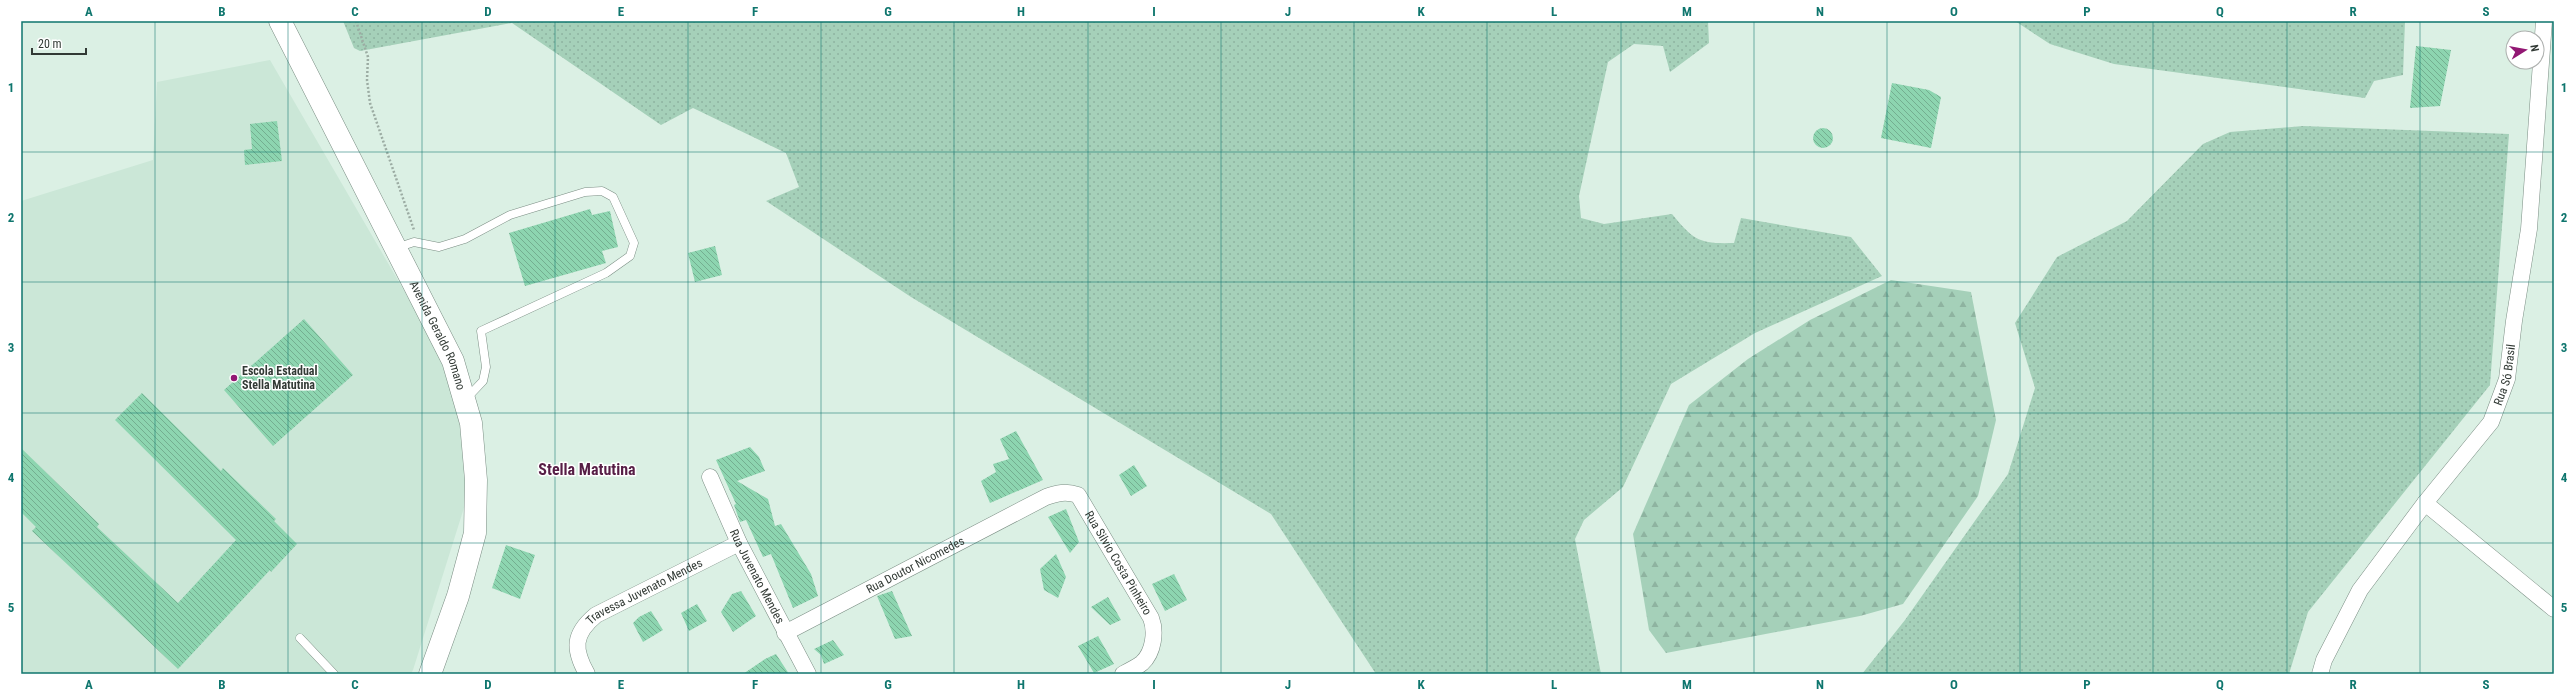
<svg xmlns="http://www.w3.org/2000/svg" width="2575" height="695" font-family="'Roboto Condensed',sans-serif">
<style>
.built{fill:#cbe7d7}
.grass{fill:url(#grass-dots)}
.forest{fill:url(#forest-firs)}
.building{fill:url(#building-back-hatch)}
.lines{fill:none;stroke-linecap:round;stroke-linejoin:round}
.service-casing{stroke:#7b8e84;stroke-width:9}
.minor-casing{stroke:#7b8e84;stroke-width:17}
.primary-casing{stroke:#7b8e84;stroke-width:23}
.path{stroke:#9caca3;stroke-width:2.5;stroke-dasharray:2 2;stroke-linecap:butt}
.service{stroke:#fff;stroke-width:8}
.minor{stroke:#fff;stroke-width:16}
.primary{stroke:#fff;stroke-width:22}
.grid{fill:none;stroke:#0f766e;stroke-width:1;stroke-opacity:0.55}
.poi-dot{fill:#921773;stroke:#fff;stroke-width:1.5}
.labels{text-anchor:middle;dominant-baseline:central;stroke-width:3;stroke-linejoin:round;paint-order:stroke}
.street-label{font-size:12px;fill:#323a35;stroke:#fff}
.poi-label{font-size:12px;font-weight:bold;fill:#323a35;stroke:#fff;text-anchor:start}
.district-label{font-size:16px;font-weight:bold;fill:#571e46;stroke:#fff}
.neatline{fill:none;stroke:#0f766e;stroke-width:1.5}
.grid-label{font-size:13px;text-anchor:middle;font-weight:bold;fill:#0f766e}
</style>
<defs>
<pattern id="grass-dots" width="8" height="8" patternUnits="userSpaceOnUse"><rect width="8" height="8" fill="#a5d0b9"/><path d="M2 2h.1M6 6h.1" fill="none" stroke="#8eb3a0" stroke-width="1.8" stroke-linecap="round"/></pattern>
<pattern id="forest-firs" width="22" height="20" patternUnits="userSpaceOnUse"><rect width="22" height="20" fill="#a5d0b9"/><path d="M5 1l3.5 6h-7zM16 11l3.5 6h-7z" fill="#8eb3a0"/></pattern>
<pattern id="building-back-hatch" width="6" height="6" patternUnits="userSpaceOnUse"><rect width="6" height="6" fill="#8dd5b0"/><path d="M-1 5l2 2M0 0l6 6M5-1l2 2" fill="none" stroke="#74ae90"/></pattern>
</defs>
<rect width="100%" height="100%" fill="#dbf0e4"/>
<path class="built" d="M270 60 435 344 458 411 468 495 413 670 411 674H21V201L153 160 157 82Z"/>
<path class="grass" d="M343 21H1708L1709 43 1670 72 1663 46 1634 44 1608 62 1579 196 1581 218 1604 224 1672 214C1694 241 1700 244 1734 243L1741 218 1851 237 1882 276 1755 333 1671 384 1623 487 1584 520 1575 539 1601 674H1376L1271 514 911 297 766 201 799 187 786 153 693 108 661 125 512 23 360 51 354 48Z
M2015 21H2405L2403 75 2374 81 2365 98 2114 64 2050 44Z
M2303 126 2509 134 2490 385 2308 612 2289 674H1862L1905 620 2008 474 2035 388 2015 323 2057 257 2127 221 2203 144 2230 132Z"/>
<path class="forest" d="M1891 280 1971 292 1996 420 1978 496 1903 604 1860 616 1666 653 1649 630 1633 534 1689 405 1748 359 1810 320Z"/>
<path class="building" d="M2416 46 2451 50 2440 106 2410 108Z
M1892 83 1929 90 1941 97 1931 148 1881 138Z
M277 121 282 161 245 165 244 150 252 149 250 124Z
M1813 138a10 10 0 1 1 20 0a10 10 0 1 1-20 0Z
M590 209 592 215 610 211 618 247 602 251 606 263 525 286 509 233Z
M715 246 722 275 695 282 688 253Z
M304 319 353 375 273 446 224 390Z
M142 393 221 471 223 468 276 519 274 521 297 544 271 572 270 570 178 669 32 531 36 527 21 512V448L99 524 97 527 178 603 236 540 115 420Z
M1016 431 1043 480 990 503 981 481 996 472 993 464 1009 459 1000 439Z
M750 447 759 457 765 471 737 481 768 499 775 526 781 524 811 574 818 596 793 608 771 554 763 557 746 520 740 522 734 505 736 504 716 460Z
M1134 465 1147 486 1131 496 1119 475Z
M1066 509 1079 542 1070 553 1048 517Z
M506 545 535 555 520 599 492 588Z
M1056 554 1066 577 1058 598 1044 590 1040 569Z
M1174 574 1187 600 1165 611 1152 584Z
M741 591 756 616 733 632 721 612 732 594Z
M892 591 912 636 895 639 877 596Z
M1108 597 1121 620 1110 625 1091 607Z
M697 604 707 621 689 631 681 613Z
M651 611 663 630 643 642 633 623 639 617Z
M1098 636 1114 664 1094 673 1078 646Z
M833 640 844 655 824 664 821 655 814 649Z
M776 654 789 674H743L765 659Z"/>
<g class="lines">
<g class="service-casing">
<path id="service" d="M396 248 414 242 439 247 465 239 510 215 585 192 602 191 613 197 634 243 630 256 606 273 481 331 486 367 483 381 466 399
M300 638 334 674"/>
</g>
<g class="minor-casing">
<g id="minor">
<path id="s1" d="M710 477 739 543 808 674"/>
<path d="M2425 503 2554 609"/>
<path id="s2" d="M785 633 1046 497C1057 493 1066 491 1078 495L1151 618C1156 631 1154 652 1142 663 1137 667 1129 671 1123 674"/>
<path id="s3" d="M587 674C573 649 573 634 596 615L739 543"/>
<path id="s4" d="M2320 674 2324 660 2360 590 2425 503 2491 422 2507 379 2514 321 2529 229 2544 21"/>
</g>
</g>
<g class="primary-casing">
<g id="primary">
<path id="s5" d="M280 21 453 361 471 423 476 480 475 533 458 596 430 674"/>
</g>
</g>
<path class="path" d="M356 21 368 57 367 80 370 103 414 230"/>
<use href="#service" class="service"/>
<use href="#minor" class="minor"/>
<use href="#primary" class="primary"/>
</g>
<path class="grid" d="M155 21V674M288 21V674M422 21V674M555 21V674M688 21V674M821 21V674M954 21V674M1088 21V674M1221 21V674M1354 21V674M1487 21V674M1621 21V674M1754 21V674M1887 21V674M2020 21V674M2153 21V674M2287 21V674M2420 21V674M21 152H2554M21 282H2554M21 413H2554M21 543H2554"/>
<circle class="poi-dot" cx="234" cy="378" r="4"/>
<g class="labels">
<g class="street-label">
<text stroke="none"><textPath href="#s5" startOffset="352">Avenida Geraldo Romano</textPath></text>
<text stroke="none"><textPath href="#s4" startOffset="356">Rua Só Brasil</textPath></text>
<text stroke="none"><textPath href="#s2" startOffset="406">Rua Silvio Costa Pinheiro</textPath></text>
<text stroke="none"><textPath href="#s2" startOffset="147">Rua Doutor Nicomedes</textPath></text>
<text stroke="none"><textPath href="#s1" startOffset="110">Rua Juvenato Mendes</textPath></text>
<text stroke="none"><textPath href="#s3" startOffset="121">Travessa Juvenato Mendes</textPath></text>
</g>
<g class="poi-label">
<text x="242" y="371">Escola Estadual<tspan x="242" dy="14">Stella Matutina</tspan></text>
</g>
<g class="district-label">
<text x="587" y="469">Stella Matutina</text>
</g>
</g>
<rect width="2575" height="695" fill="none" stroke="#ffffff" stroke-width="44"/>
<g transform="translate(2525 50) rotate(79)"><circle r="19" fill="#ffffff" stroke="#adb0ae"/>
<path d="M0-3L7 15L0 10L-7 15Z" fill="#921773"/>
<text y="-6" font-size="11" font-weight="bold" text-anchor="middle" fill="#323a35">N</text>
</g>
<path d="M32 48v6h54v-6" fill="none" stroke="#323a35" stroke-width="2"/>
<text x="38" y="48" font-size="12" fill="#323a35" stroke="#ffffff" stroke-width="3" paint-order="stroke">20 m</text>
<rect x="22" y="22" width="2531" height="651" class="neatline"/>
<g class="grid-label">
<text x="89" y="16">A</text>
<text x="222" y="16">B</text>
<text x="355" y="16">C</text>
<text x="488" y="16">D</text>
<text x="621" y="16">E</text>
<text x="755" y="16">F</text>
<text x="888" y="16">G</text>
<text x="1021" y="16">H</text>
<text x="1154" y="16">I</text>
<text x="1288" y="16">J</text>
<text x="1421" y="16">K</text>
<text x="1554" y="16">L</text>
<text x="1687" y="16">M</text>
<text x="1820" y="16">N</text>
<text x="1954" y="16">O</text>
<text x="2087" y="16">P</text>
<text x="2220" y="16">Q</text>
<text x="2353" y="16">R</text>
<text x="2486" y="16">S</text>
<text x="11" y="92">1</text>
<text x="2564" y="92">1</text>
<text x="11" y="222">2</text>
<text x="2564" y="222">2</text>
<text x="11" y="352">3</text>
<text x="2564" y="352">3</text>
<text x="11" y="482">4</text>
<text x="2564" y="482">4</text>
<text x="11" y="612">5</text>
<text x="2564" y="612">5</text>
<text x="89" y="689">A</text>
<text x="222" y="689">B</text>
<text x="355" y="689">C</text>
<text x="488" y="689">D</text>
<text x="621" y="689">E</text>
<text x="755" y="689">F</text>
<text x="888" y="689">G</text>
<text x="1021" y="689">H</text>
<text x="1154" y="689">I</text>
<text x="1288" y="689">J</text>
<text x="1421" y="689">K</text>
<text x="1554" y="689">L</text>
<text x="1687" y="689">M</text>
<text x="1820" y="689">N</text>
<text x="1954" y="689">O</text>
<text x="2087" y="689">P</text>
<text x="2220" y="689">Q</text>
<text x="2353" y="689">R</text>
<text x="2486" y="689">S</text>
</g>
</svg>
